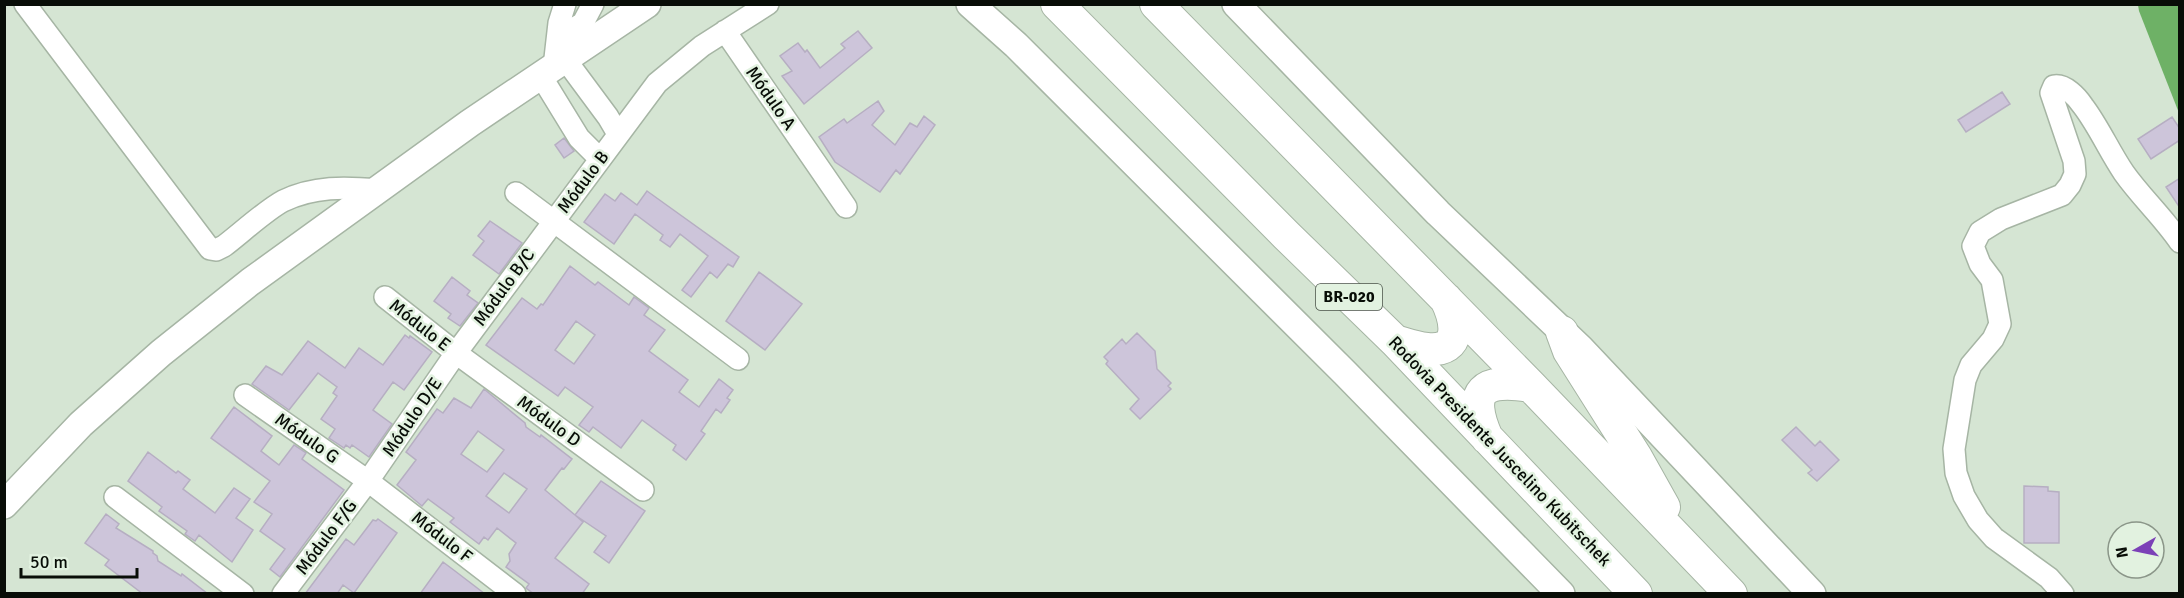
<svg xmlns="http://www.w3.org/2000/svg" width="2184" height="598" font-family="Signika,sans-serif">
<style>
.forest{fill:#6eb166}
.building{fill:#cdc5da;stroke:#b6aec2;stroke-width:1.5;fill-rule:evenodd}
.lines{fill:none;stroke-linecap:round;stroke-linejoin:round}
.minor-casing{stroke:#a6b5a4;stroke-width:24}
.major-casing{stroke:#a6b5a4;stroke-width:30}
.highway-casing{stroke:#a6b5a4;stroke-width:34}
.minor{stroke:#fff;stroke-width:21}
.major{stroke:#fff;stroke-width:27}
.highway{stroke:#fff;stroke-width:32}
.labels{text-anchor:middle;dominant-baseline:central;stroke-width:5;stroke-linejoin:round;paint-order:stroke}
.shield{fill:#e2f2e0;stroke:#495248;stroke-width:1.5}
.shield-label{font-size:16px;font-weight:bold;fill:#080d07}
.street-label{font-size:18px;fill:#080d07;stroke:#e2f2e0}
</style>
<rect width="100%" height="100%" fill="#d5e5d3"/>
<path class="forest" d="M2138 5H2179V113L2139 11Z"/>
<path class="building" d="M858 31 872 48 804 104 782 76 792 71 780 56 798 43 805 52 807 50 820 68 845 48 841 44Z
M2002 92 2010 104 1966 132 1958 120Z
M878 101 884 111 872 125 895 145 910 123 917 127 924 116 935 125 900 174 896 170 880 192 835 162 819 137 844 119 847 123Z
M2172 117 2180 129V140L2151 159 2138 139Z
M564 138 574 151 564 158 555 145Z
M2180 178V208L2166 187Z
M647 191 739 257 733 267 728 264 717 278 710 272 691 297 682 290 708 256 680 234 670 247 660 240 663 235 635 214 614 244 584 222 605 194 615 201 621 193 637 205Z
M490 221 522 243 499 274 473 255 484 241 478 236Z
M570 266 595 285 598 282 629 305 634 297 649 308 644 315 665 330 649 351 688 380 679 392 699 407 719 379 733 390 727 398 730 400 721 413 716 409 701 431 705 434 686 460 673 450 676 445 642 420 621 448 593 427 589 432 579 425 593 407 565 387 558 396 486 345 522 298 537 309 541 304 543 305ZM576 321 595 335 574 364 555 350Z
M759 272 802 304 765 350 726 321Z
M452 277 470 291 467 295 478 303 460 326 448 318 451 314 434 301Z
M1137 333 1155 351 1157 369 1171 383 1168 386 1171 389 1140 419 1130 409 1139 399 1106 364 1108 361 1104 357 1122 339 1126 344Z
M405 335 409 338 410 336 432 352 404 390 393 382 373 410 392 424 369 457 352 445 350 448 346 445 344 448 329 438 335 429 321 419 337 396 333 393 337 387 318 373 289 410 252 384 266 366 282 375 308 341 345 368 359 348 383 365Z
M484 389 525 423 526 427 540 437 541 435 572 459 564 469 562 468 545 490 575 515 601 481 645 511 609 563 594 552 606 536 575 515 583 522 555 558 589 584 582 594H534L526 588 529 584 506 567 510 561 509 554 516 543 497 528 488 540 484 537 479 544 450 522 454 518 428 499 422 506 397 485 416 460 406 452 437 409 443 413 454 398 471 408ZM478 431 504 450 487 472 461 454ZM504 473 527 489 509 513 486 496Z
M234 407 272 436 261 451 279 465 294 445 306 453 302 459 344 490 280 577 270 569 285 549 260 531 272 514 254 502 270 481 211 438Z
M1796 427 1815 446 1820 441 1839 460 1817 481 1808 473 1812 470 1782 440Z
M148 452 176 473 178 471 190 480 183 489 215 513 234 488 250 499 236 518 253 530 232 562 199 535 195 541 185 534 187 531 159 511 162 507 128 481Z
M2024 486 2048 487V491L2059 492V543H2024Z
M106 514 119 524 116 528 153 551V553L157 556 158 561 181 576 182 574 208 594H143L105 565 109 560 85 543Z
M378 519 397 533 354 593 343 585 337 594H305L346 539 354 545 373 520 376 521Z
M443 562 455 571 485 594H420Z"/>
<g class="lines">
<g class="minor-casing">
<path id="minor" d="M25 4 210 249 216 250 224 246C240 234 266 210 283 201 314 186 345 187 378 190
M725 31 846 207
M558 38 583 23 593 4
M565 59 608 117 618 134
M554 67 559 23 565 4
M541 76 579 138 600 159
M516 193 738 359
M385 297 456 353 643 490
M245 395 368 481 515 594
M115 497 243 594
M283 594 368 481 456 353 657 83 702 46 768 4
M2063 594 2049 578 1994 538 1978 520 1964 496 1956 473 1954 449 1965 380 1971 365 1993 339 2000 324 1992 280 1980 264 1973 246 1980 232 2001 219 2062 195 2070 185 2075 174 2074 161 2051 93 2054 86C2065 84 2077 97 2083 106 2099 127 2109 151 2124 173 2141 197 2163 217 2180 242"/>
</g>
<g class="major-casing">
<path id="major" d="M970 4 1016 45 1345 373 1561 594
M1236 4 1438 213 1580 348 1812 594
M4 505 81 424 161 353 250 282 470 123 647 4"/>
</g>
<g class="highway-casing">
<path id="highway" d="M1057 4 1286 235 1395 341 1636 594
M1156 4 1531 386 1731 594
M1562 332 1569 351 1636 457 1664 507
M1395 341C1405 344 1416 348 1427 349 1464 352 1456 320 1446 299
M1487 438C1466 390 1483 378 1531 386"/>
</g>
<use href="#minor" class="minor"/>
<use href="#major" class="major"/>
<use href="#highway" class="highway"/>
</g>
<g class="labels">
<rect class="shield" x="1316" y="284" width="66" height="26" rx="4.5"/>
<g class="shield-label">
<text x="1349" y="297">BR-020</text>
</g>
<g class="street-label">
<text transform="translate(771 98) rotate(55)">Módulo A</text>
<text transform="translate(583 182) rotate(-53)">Módulo B</text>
<text transform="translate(504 287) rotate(-54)">Módulo B/C</text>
<text transform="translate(420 325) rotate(38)">Módulo E</text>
<text transform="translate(412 417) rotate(-56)">Módulo D/E</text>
<text transform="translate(549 421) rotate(36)">Módulo D</text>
<text transform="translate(307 438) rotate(35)">Módulo G</text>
<text transform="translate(1500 451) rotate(46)">Rodovia Presidente Juscelino Kubitschek</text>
<text transform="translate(326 537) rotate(-53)">Módulo F/G</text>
<text transform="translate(442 537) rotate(38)">Módulo F</text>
</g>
</g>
<rect width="2184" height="598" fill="none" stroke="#080d07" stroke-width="12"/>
<g transform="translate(2136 550) rotate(261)"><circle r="28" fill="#e2f2e0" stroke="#8b9689" stroke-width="1.5"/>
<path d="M0-4.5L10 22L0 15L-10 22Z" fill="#7b41b7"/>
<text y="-9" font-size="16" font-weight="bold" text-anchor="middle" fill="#080d07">N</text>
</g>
<path d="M21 568v9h116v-9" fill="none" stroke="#080d07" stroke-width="3"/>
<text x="30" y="568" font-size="18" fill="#080d07" stroke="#e2f2e0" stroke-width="4.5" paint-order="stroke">50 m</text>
</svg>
